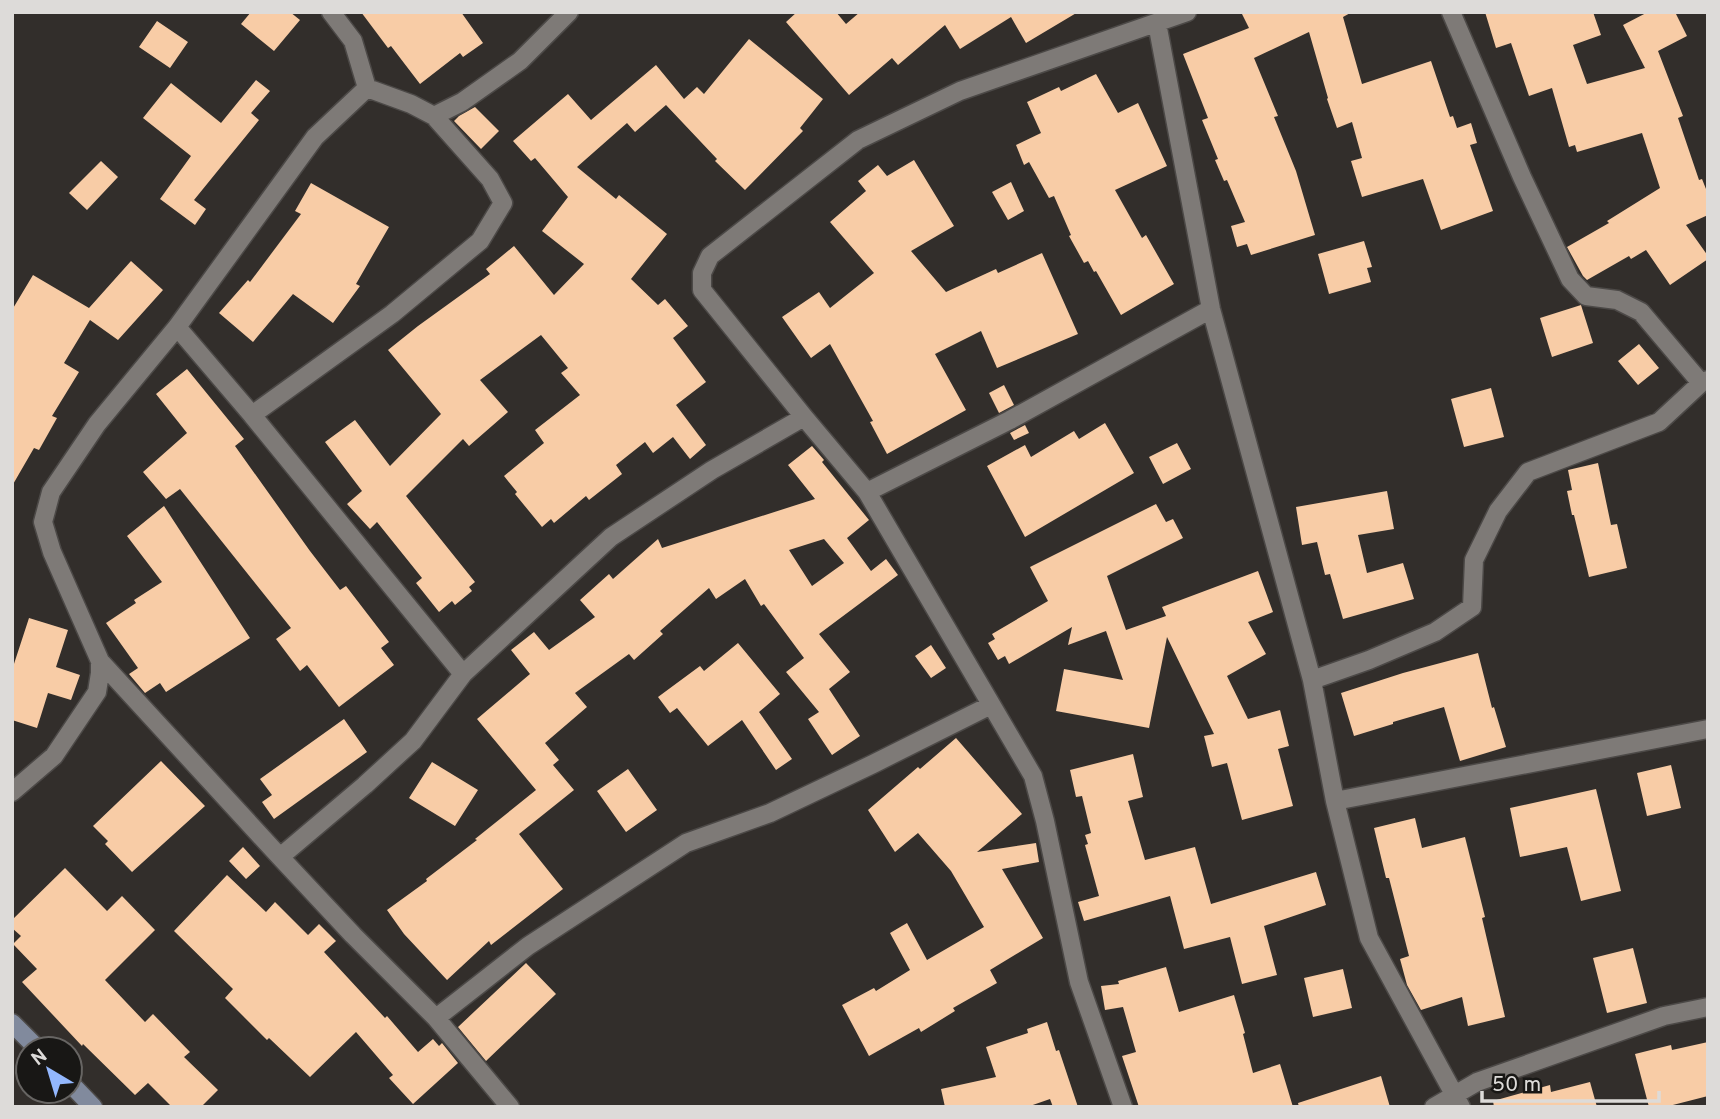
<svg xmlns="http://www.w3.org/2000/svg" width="1720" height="1119" font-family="Overpass,sans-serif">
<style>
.building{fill:#f8cca6;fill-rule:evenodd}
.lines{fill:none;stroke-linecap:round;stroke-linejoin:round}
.street-casing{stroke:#4c4947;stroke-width:21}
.secondary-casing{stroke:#4c4947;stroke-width:21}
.street{stroke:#7e7a77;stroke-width:18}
.secondary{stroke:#818a9d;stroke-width:18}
</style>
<rect width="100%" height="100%" fill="#322e2b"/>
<path class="building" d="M251 12H290L300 20 274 51 241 24Z
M361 12H461L483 43 463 57 460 53 420 84 391 46 388 48Z
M797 12H836L846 24 860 12H1078L1026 43 1011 17 960 49 945 25 898 65 892 58 849 95 786 22Z
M1241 12H1352L1343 17 1362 84 1431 61 1450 117 1453 116 1457 128 1471 123 1477 143 1470 145 1493 211 1441 230 1423 179 1362 197 1351 161 1362 158 1352 122 1337 128 1327 99 1328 98 1309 32 1254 58 1278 116 1274 117 1296 171 1315 235 1251 255 1247 244 1237 247 1231 226 1245 222 1227 180 1224 181 1215 160 1218 159 1202 120 1208 118 1183 54 1249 28Z
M1485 12H1593L1601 35 1573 45 1587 84 1645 68 1623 25 1648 12H1675L1687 36 1658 51 1683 116 1678 118 1699 180 1702 179 1708 194V215L1686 225 1708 256V259L1670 285 1646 250 1631 259 1629 256 1587 280 1583 276 1567 247 1609 223 1607 221 1660 188 1642 133 1577 152 1575 145 1569 147 1552 88 1529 96 1511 43 1496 48Z
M157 21 188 42 170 68 139 47Z
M749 39 823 99 800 128 803 131 745 190 715 161 717 159 666 105 635 132 627 123 577 167 616 199 619 195 667 234 631 279 658 305 665 299 688 326 673 338 706 382 676 405 706 445 690 459 673 437 653 453 645 442 616 465 622 474 589 500 586 496 554 523 551 519 542 527 515 494 517 492 504 476 544 443 535 430 580 395 561 373 568 368 541 335 480 380 508 412 469 446 463 439 406 496 475 582 469 587 472 591 455 605 452 601 439 612 416 583 422 578 377 522 370 529 347 504 362 491 325 442 355 420 390 466 441 414 388 350 418 326 490 274 486 269 514 246 554 295 584 264 542 231 568 197 535 158 531 161 513 141 568 94 591 120 656 65 684 99 697 87 704 94Z
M1096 74 1118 113 1138 103 1167 166 1115 190 1142 238 1146 235 1174 284 1121 315 1096 271 1094 272 1088 261 1084 263 1069 236 1071 235 1054 196 1049 198 1029 162 1024 165 1016 145 1041 133 1027 102 1059 87 1061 91Z
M256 80 270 91 251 113 259 120 194 200 206 209 195 225 160 199 191 156 143 118 171 83 221 123Z
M475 107 499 131 481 149 454 121 459 116Z
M914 160 954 226 911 251 946 292 996 269 998 273 1042 253 1078 334 997 368 981 331 935 354 966 410 887 454 870 422 873 421 830 344 811 358 782 317 819 292 830 308 874 273 830 222 866 191 858 181 878 165 887 176Z
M101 161 118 177 87 210 69 193Z
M1011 182 1024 211 1008 220 992 192Z
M311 183 389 227 356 284 360 286 333 323 293 294 253 342 219 313 248 280 250 282 301 214 295 211Z
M1364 241 1372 267 1367 268 1371 282 1329 294 1318 254Z
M131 261 163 290 118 340 90 320 64 363 79 372 52 416 57 418 39 450 34 448 12 486V310L33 275 89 308Z
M1581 305 1593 343 1552 357 1540 318Z
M1639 344 1659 368 1638 385 1618 361Z
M187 369 244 439 235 446 310 551 340 590 346 586 389 642 381 648 394 665 339 707 307 665 300 671 276 639 291 628 180 489 166 499 143 472 187 433 156 394Z
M1004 385 1014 405 999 413 989 393Z
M1491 388 1504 437 1464 447 1451 399Z
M1105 423 1134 473 1025 537 987 466 1025 445 1031 457 1074 431 1079 439Z
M1025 425 1029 433 1014 440 1010 433Z
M1177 443 1191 469 1163 484 1149 457Z
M812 446 824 460 822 462 869 520 847 538 871 571 886 559 898 575 819 634 850 672 829 689 860 736 832 755 808 719 819 712 786 672 804 658 764 604 761 606 745 579 716 599 709 588 660 631 663 634 634 660 629 654 575 693 587 707 545 743 559 760 553 765 574 790 519 834 563 889 491 945 489 941 447 980 404 934 387 910 427 881 426 879 477 840 475 839 536 790 477 719 530 674 511 650 534 632 549 650 595 617 580 600 609 574 613 579 658 539 662 548 815 499 788 465ZM824 539 844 563 812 586 789 550Z
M1598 463 1611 525 1617 524 1627 568 1589 577 1574 515H1572L1567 491 1572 490 1568 470Z
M1387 491 1394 529 1358 535 1367 573 1403 563 1414 599 1343 619 1330 574 1325 575 1317 542 1302 545 1296 507Z
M1156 504 1166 522 1173 519 1183 538 1107 576 1126 630 1166 616 1162 607 1258 571 1273 612 1248 622 1266 654 1227 676 1248 719 1280 710 1289 746 1278 749 1293 806 1242 820 1227 763 1212 767 1204 736 1214 734 1167 637 1149 728 1056 711 1064 669 1123 680 1106 631 1068 645 1072 627 1009 664 1005 656 998 660 988 643 995 639 992 634 1048 601 1030 567Z
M164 506 250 638 166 692 160 683 145 693 129 674 138 668 106 623 136 603 134 600 162 582 127 536Z
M29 618 68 630 56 667 80 675 71 700 48 693 37 728 12 720V670Z
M738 643 780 694 759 712 792 759 776 770 742 720 708 746 677 708 670 713 658 697 700 666 704 671Z
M931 645 946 668 931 678 915 656Z
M1478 653 1492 708 1494 707 1506 747 1460 761 1444 707 1393 722V724L1354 736 1341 693 1403 673Z
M344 719 367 752 274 819 262 802 272 795 260 779Z
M956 738 1022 814 977 852 1036 843 1039 862 1002 869 1043 938 990 970 997 983 953 1008 955 1011 921 1032 919 1028 869 1056 842 1005 874 988 876 991 910 970 890 933 907 923 927 960 984 927 951 871 918 833 895 852 868 810 918 767 920 769Z
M1133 754 1143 797 1128 801 1145 860 1195 847 1211 904 1316 872 1326 905 1264 926 1277 975 1242 984 1230 937 1184 949 1170 896 1084 921 1078 902 1099 896 1085 845 1088 844 1085 835 1091 833 1082 796 1076 797 1070 770Z
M161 761 205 806 132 872 105 844 108 841 93 826Z
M432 762 478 790 455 826 409 798Z
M1671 765 1681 808 1647 816 1637 773Z
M628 769 657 810 626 832 597 791Z
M1596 789 1621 891 1581 901 1567 847 1520 857 1510 808Z
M1415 818 1422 848 1465 837 1485 917 1482 918 1505 1017 1468 1026 1462 997 1421 1010 1407 985 1400 959 1409 956 1389 878H1386L1374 828Z
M243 847 260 866 246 879 229 861Z
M65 868 107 911 122 896 155 930 105 980 145 1022 153 1014 190 1052 184 1057 218 1090 201 1107H172L148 1083 135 1095 83 1044 82 1046 22 982 37 969 13 944 21 936 12 928V920Z
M227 875 266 912 275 902 308 935 319 924 336 941 324 952 385 1018 387 1016 418 1052 433 1039 439 1046 442 1043 458 1063 413 1104 389 1078 393 1075 356 1032 310 1077 269 1038 267 1040 225 998 233 989 174 931Z
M1633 948 1647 1003 1607 1013 1593 958Z
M526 963 556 994 486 1061 458 1027Z
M1166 967 1179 1012 1234 995 1245 1033 1243 1034 1253 1073 1280 1064 1293 1107H1139L1122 1056 1136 1052 1123 1007 1105 1010 1101 986 1119 984 1118 981Z
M1343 969 1352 1008 1313 1017 1304 978Z
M1047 1022 1056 1051 1059 1050 1078 1107H1053L1050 1099 1027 1107H945L941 1089 996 1077 986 1047 1028 1033 1027 1029Z
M1708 1042V1096L1665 1107H1649L1635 1054 1671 1045 1672 1050Z
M1381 1076 1390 1107H1299L1298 1103Z
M1590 1082 1597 1107H1494L1493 1101 1550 1085 1551 1092Z"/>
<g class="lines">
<g class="street-casing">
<path id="street" d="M331 12 353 41 367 88
M1451 12 1522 177 1570 279 1586 296 1617 300 1641 312 1701 383
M1157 23 1211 309 1312 680 1335 801 1369 938 1461 1107
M367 88 315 137 177 327 97 424 51 492 43 522 52 552 100 661 280 857 353 935 436 1018 510 1107
M434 116 462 102 520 61 569 12
M177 327 252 415 463 674
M252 415 392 314 480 241 503 203 490 179 434 116 411 104 367 88
M867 492 1010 420 1211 309
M1312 680 1369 660 1435 632 1472 607 1474 560 1498 511 1528 472 1659 422 1701 383 1708 380
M12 792 54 756 97 692 100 673V661
M1335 801 1708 729
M280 857 365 785 413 741 463 674 611 537 712 470 804 417
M436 1018 528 946 686 843 770 813 873 764 991 705
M1123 1107 1079 982 1045 821 1033 776 867 492 804 417 702 290V273L710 256 858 140 960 91 1187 12
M1434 1107 1477 1082 1664 1016 1708 1007"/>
</g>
<g class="secondary-casing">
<path id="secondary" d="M12 1023 38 1049
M70 1083 93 1107"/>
</g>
<use href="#street" class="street"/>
<use href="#secondary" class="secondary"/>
</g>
<rect width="1720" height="1119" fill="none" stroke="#dddbd9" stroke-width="28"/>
<g transform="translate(49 1070) rotate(322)"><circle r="33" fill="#181715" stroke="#676563" stroke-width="2"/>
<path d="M0-5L12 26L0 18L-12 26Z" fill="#93b7fd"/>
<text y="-10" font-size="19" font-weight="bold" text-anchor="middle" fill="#dddbd9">N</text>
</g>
<path d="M1482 1091v10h177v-10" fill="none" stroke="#dddbd9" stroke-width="3.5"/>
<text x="1492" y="1091" font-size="21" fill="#dddbd9" stroke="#181715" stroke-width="5" paint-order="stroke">50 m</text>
</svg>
